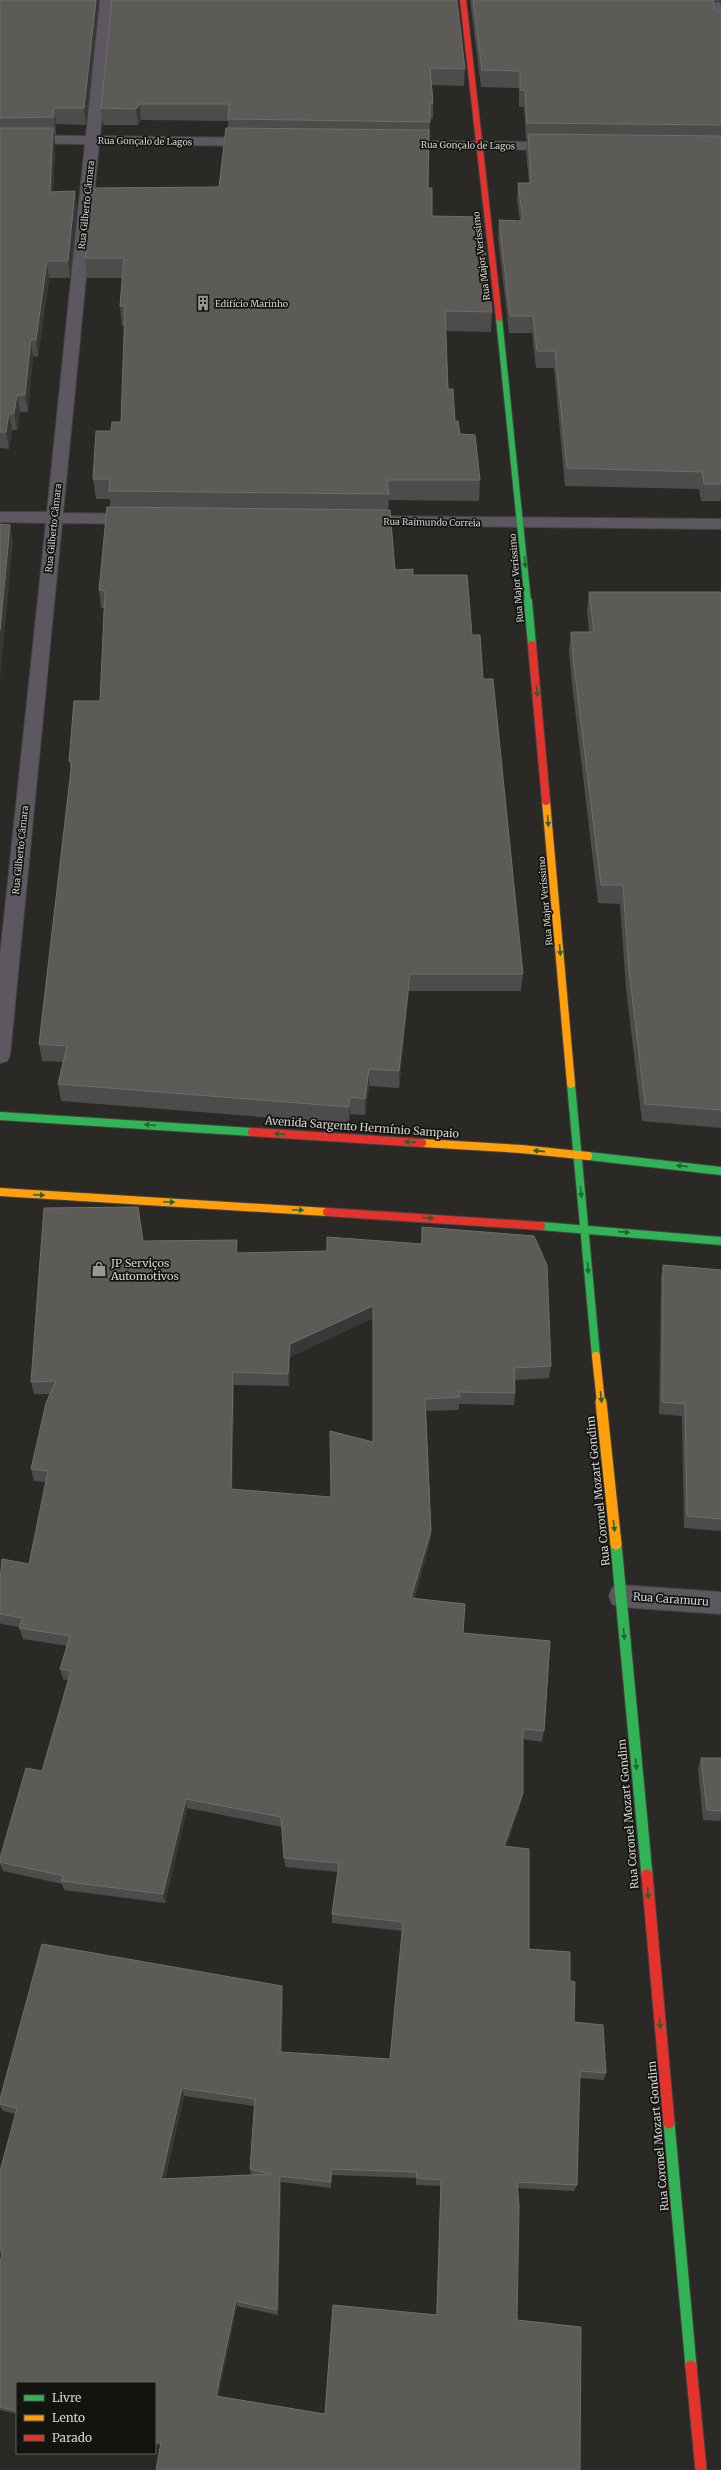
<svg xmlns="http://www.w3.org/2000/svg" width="721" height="2470" font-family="Merriweather,serif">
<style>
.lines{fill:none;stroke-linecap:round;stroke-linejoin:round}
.street-casing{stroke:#454442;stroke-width:2}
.fast-far2-casing{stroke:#454442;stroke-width:8}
.fast-far1-casing{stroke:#454442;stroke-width:10}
.fast-casing{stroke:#454442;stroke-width:13}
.slow-far1-casing{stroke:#454442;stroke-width:10}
.slow-casing{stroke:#454442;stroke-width:13}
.jam-far2-casing{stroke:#454442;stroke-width:8}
.jam-far1-casing{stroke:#454442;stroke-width:10}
.jam-casing{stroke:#454442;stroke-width:13}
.street{fill:#5d5860;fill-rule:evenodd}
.fast-far2{stroke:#30b455;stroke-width:6}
.fast-far1{stroke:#30b455;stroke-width:8}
.fast{stroke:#30b455;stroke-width:11}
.slow-far1{stroke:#ff9f0a;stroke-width:8}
.slow{stroke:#ff9f0a;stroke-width:11}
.jam-far2{stroke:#e5322d;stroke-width:6}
.jam-far1{stroke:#e5322d;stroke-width:8}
.jam{stroke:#e5322d;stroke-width:11}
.wall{fill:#4d4c4a;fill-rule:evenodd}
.shaded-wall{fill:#393836}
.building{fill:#5c5b58;stroke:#6f6e6b;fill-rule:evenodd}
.oneway{fill:#226432}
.labels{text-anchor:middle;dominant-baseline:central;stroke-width:3.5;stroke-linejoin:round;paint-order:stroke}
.far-street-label{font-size:9px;fill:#d5d4d0;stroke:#131310}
.far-poi-label{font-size:9px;fill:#d5d4d0;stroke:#131310;text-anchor:start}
.street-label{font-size:11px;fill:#d5d4d0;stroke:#131310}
.poi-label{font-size:11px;fill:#d5d4d0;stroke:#131310;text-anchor:start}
</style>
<rect width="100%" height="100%" fill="#2a2926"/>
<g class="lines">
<g class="street-casing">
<path id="street" d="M100 0H114L100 136 255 138 262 142 255 146 99 144 63 513 137 514 143 515 145 519 143 523 137 524 62 523 10 1055 7 1061 0 1063V956L46 523 0 522V512H47L85 144 0 143V135L86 136Z
M717 2 721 3V30L714 26 710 6Z
M399 141 557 142 564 146 557 150 394 148 392 145 394 142Z
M361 516 721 519V529L355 525 353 521 355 517Z
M621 1585 721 1592V1614L621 1607 612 1604 609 1596 612 1588Z"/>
</g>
<g class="fast-far2-casing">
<path id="fast-far2" d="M499 318 528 602"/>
</g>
<g class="fast-far1-casing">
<path id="fast-far1" d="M528 601 532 645
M571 1084 596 1356
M0 1116 252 1132
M588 1156 721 1171
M541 1226 721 1241"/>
</g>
<g class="fast-casing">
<path id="fast" d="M616 1544 647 1875
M669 2123 691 2366"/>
</g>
<g class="slow-far1-casing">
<path id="slow-far1" d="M546 801 571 1084
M422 1143 521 1149 588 1156
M0 1192 327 1212
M596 1356 601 1403"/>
</g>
<g class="slow-casing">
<path id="slow" d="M601 1402 616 1544"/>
</g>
<g class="jam-far2-casing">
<path id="jam-far2" d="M463 0 499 318"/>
</g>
<g class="jam-far1-casing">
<path id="jam-far1" d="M532 645 546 801
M252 1132 422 1143
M327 1212 541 1226"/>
</g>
<g class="jam-casing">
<path id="jam" d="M647 1875 669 2123
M691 2366 701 2470"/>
</g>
<use href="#street" class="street"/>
<use href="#fast-far2" class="fast-far2"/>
<use href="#fast-far1" class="fast-far1"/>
<use href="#fast" class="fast"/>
<use href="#slow-far1" class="slow-far1"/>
<use href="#slow" class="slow"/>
<use href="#jam-far2" class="jam-far2"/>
<use href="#jam-far1" class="jam-far1"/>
<use href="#jam" class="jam"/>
</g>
<path class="wall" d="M0 0H99L86 125 56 124V134H54L55 145 53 192 75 191 77 208 70 278H49L38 357 33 356 28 412H20L17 430H12L9 449 0 448Z
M112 0 465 69 464 86 432 85 433 103V119H430L428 188 432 216 492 312 491 332 446 331 448 389 455 421 460 434 480 480 479 501 389 500 388 510 395 570 413 575 472 635 483 679 523 974 521 991H409L399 1088 369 1086 365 1115 350 1114 349 1124 61 1101 58 1084 63 1062 42 1061 39 1044 71 773 69 761 100 701 104 608H101L99 590 110 507V499H96L93 479 111 431 121 422 125 326H122L120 306 122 278H87L85 258 219 187 228 128V121L141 120 138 125H103L101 108Z
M470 0H721V1H716L713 3 715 10 721 13V501H701L699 489 565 486 554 368H536L532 333H509L498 237 499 220 520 221 517 200 518 183H529L526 151 527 139H526L524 107H519V88L481 87Z
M589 592H721V1128L642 1121 626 989 620 904 598 903 572 684 569 651 571 632H589L587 611Z
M422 1227 551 1366 549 1378 515 1380V1393L514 1405 459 1404V1410L426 1411 431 1531 430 1542 414 1599 463 1633 544 1731 542 1742 523 1739V1793L521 1803 506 1847 529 1949 570 1981 574 2022 606 2073 604 2080 579 2078 577 2185 574 2191 517 2188V2320L580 2470 160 2445 155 2444V2383H17V2414L0 2410V2262L2 2255 0 2254V2171L16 2114 3 2111 0 2106V2099L283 1994 282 2053 390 2059 402 1931 332 1923V1914L338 1872 285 1867 282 1827 187 1808 165 1903 64 1890 62 1884 3 1871 0 1864V1858L42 1771 68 1680 63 1679 60 1669 67 1646 23 1639 19 1627 1 1624 0 1622V1581L29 1564 46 1482 34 1481 31 1469 50 1394H34L31 1382 143 1241 238 1253 327 1251 421 1244ZM373 1318V1442L331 1497 232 1489 234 1385 289 1386 290 1357ZM184 2096 254 2106 250 2169 251 2175 165 2179ZM331 2175 416 2178V2185L441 2186 436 2314 325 2414 218 2397 237 2306 278 2315 281 2182 331 2188Z
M663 1265 721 1270V1531L684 1528 682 1416 659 1414 661 1278Z
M701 1758H721V1821L703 1820 698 1768Z"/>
<path class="shaded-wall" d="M96 0H99L86 125 84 108Z
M140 104 141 120 138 125 136 109Z
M54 108 56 124V134L54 117Z
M53 128 55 145 52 208 50 192Z
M75 191 77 208 70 278 68 261Z
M47 261 49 278 38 357 36 340Z
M31 339 33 356 28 412 25 395Z
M17 395 20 412 17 430 14 413Z
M9 413 12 430 9 449 6 432Z
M10 525 13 542 0 679V630Z
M410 974 409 991 399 1088V1071Z
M369 1069V1086L365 1115V1099Z
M350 1097V1114L349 1124V1107Z
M237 1240 238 1254 236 1253Z
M373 1306V1318L290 1357 289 1386 288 1374 290 1344Z
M233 1372 234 1385 232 1501 231 1489Z
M431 1531 430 1542 410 1610 411 1598Z
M523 1793 521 1803 503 1856 504 1846Z
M186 1799 187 1808 165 1903 163 1894Z
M282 1986 283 1994 281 2060 280 2052Z
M182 2088 184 2096 163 2185 161 2179Z
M280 2176 281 2182 278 2315 277 2310Z
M236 2301 237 2306 217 2400 216 2396Z"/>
<path class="building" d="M0 0H96L84 108H54V117L0 118Z
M112 0H457L465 69 430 68 433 103H430V122L228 119 229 104H140L136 109 101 108Z
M473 0H713L715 10 721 13V125L527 123 525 90H520V71L482 70Z
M0 128H53L50 192 75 191 68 261H47L36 340 31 339 25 395H17L14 413H9L6 432H0Z
M226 128 429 130 428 188H432V216L481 217 492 312 445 311 448 389H453L455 421H458L460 434 475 435 480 480H387L389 494 109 491 110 479H93L96 431H111L112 422H121L125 306H120L124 258H85L92 188 219 187Z
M528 134 721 136V484H704L702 472 567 468 555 351H537L533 316H510L499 220 523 221 518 183H531Z
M107 507 390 510 395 570 413 569V575H467L472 635H480L483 679H493L523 974H410L399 1071 369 1069 365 1099 350 1097 349 1107 58 1084 67 1046 39 1044 72 761H69L74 701H100L105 591 99 590Z
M0 524 10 525 0 630Z
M589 592H721V1110L645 1104 629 970 623 885H601L574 665 571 632H594Z
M138 1207 143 1241 237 1240 236 1253 327 1251V1237L422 1244V1227L534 1236 547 1265 551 1366 514 1368 515 1393 459 1392 460 1397 425 1399 431 1531 411 1598 465 1604 463 1633 550 1641 544 1731 523 1729V1793L504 1846 529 1849V1949L570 1952V1981L575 1982 574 2022 603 2025 606 2073 580 2071 577 2185 517 2182 519 2205 517 2320 581 2327 580 2470H156L161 2442 155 2441V2383H17V2411L0 2407V2262L3 2250H0V2171L17 2108 0 2104V2099L42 1944 282 1986 280 2052 390 2059 403 1922 332 1914 339 1863 284 1858 281 1817 186 1799 163 1894 61 1881 63 1876 0 1862V1858L26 1768 42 1771 71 1671 60 1669 70 1636 19 1628 23 1618 0 1614V1581L2 1559 29 1564 48 1471 31 1469 46 1403 56 1381 31 1382 44 1208ZM373 1306V1442L330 1431 331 1497 231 1489 233 1372 288 1374 290 1344ZM182 2088 255 2099 250 2169 271 2174 161 2179ZM331 2169 416 2172 417 2178 441 2180 437 2315 333 2305 325 2414 216 2396 236 2301 277 2310 280 2176 331 2182Z
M663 1265 721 1270V1519L687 1516 685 1404 662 1402Z
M701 1758H721V1811L707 1810Z"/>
<defs><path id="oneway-solid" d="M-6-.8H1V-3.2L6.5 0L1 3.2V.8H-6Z"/></defs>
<g class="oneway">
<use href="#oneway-solid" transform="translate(525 562) rotate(85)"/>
<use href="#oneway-solid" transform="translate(537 691) rotate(85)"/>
<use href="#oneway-solid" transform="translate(548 821) rotate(85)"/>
<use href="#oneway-solid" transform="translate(560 950) rotate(85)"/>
<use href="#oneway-solid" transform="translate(150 1125) rotate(-176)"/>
<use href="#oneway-solid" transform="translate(280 1134) rotate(-176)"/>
<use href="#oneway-solid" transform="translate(410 1142) rotate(-176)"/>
<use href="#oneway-solid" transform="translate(539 1151) rotate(-174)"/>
<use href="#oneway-solid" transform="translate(682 1166) rotate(-174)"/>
<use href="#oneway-solid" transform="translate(581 1192) rotate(85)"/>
<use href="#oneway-solid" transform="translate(39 1195) rotate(3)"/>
<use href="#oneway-solid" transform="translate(169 1202) rotate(3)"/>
<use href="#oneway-solid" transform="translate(298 1210) rotate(3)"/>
<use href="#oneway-solid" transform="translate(428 1218) rotate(3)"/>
<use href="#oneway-solid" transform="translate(624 1232) rotate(4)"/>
<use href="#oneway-solid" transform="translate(588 1268) rotate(86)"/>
<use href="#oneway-solid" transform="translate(601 1397) rotate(84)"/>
<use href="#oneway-solid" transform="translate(614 1526) rotate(84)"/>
<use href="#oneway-solid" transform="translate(624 1634) rotate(85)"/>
<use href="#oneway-solid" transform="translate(636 1764) rotate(85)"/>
<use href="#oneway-solid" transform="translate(648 1893) rotate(85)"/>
<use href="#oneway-solid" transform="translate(660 2023) rotate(85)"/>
</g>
<defs>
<g id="building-bare" transform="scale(1.2)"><path d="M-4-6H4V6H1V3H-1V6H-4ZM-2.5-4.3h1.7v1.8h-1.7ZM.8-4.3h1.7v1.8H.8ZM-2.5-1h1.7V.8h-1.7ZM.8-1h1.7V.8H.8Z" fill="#999894" stroke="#131310" stroke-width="2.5" paint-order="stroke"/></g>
<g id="shop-bare" transform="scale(1.2)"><path d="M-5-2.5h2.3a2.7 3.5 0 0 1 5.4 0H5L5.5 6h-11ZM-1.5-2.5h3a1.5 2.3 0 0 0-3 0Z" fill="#999894" stroke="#131310" stroke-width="2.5" paint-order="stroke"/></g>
</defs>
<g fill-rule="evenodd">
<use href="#building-bare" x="203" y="303"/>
<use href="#shop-bare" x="99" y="1269"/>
</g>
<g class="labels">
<g class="far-street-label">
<text transform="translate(145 141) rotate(1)">Rua Gonçalo de Lagos</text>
<text transform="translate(468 145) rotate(1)">Rua Gonçalo de Lagos</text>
<text transform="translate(86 205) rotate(-84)">Rua Gilberto Câmara</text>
<text transform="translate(481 256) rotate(-97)">Rua Major Veríssimo</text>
<text transform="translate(432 522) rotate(1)">Rua Raimundo Correia</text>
<text transform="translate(53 528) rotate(-84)">Rua Gilberto Câmara</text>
<text transform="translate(516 578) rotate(-95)">Rua Major Veríssimo</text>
<text transform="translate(20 850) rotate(-84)">Rua Gilberto Câmara</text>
<text transform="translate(545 901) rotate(-95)">Rua Major Veríssimo</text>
</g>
<g class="far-poi-label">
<text x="215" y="303">Edifício Marinho</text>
</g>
<g class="street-label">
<text transform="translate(362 1127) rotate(4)">Avenida Sargento Hermínio Sampaio</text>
<text transform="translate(598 1491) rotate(-96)">Rua Coronel Mozart Gondim</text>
<text transform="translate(671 1599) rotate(4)">Rua Caramuru</text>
<text transform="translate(628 1814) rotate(-95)">Rua Coronel Mozart Gondim</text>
<text transform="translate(658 2136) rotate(-95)">Rua Coronel Mozart Gondim</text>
</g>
<g class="poi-label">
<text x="111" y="1263">JP Serviços<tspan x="111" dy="13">Automotivos</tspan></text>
</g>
</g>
<rect x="16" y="2382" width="140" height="72" fill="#131310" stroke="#61605d"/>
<rect x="24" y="2395" width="20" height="6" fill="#30b455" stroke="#61605d"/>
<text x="52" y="2402" font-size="12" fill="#d5d4d0">Livre</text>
<rect x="24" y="2415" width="20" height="6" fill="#ff9f0a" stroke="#61605d"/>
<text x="52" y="2422" font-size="12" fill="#d5d4d0">Lento</text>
<rect x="24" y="2435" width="20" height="6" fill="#e5322d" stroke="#61605d"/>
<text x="52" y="2442" font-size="12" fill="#d5d4d0">Parado</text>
</svg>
